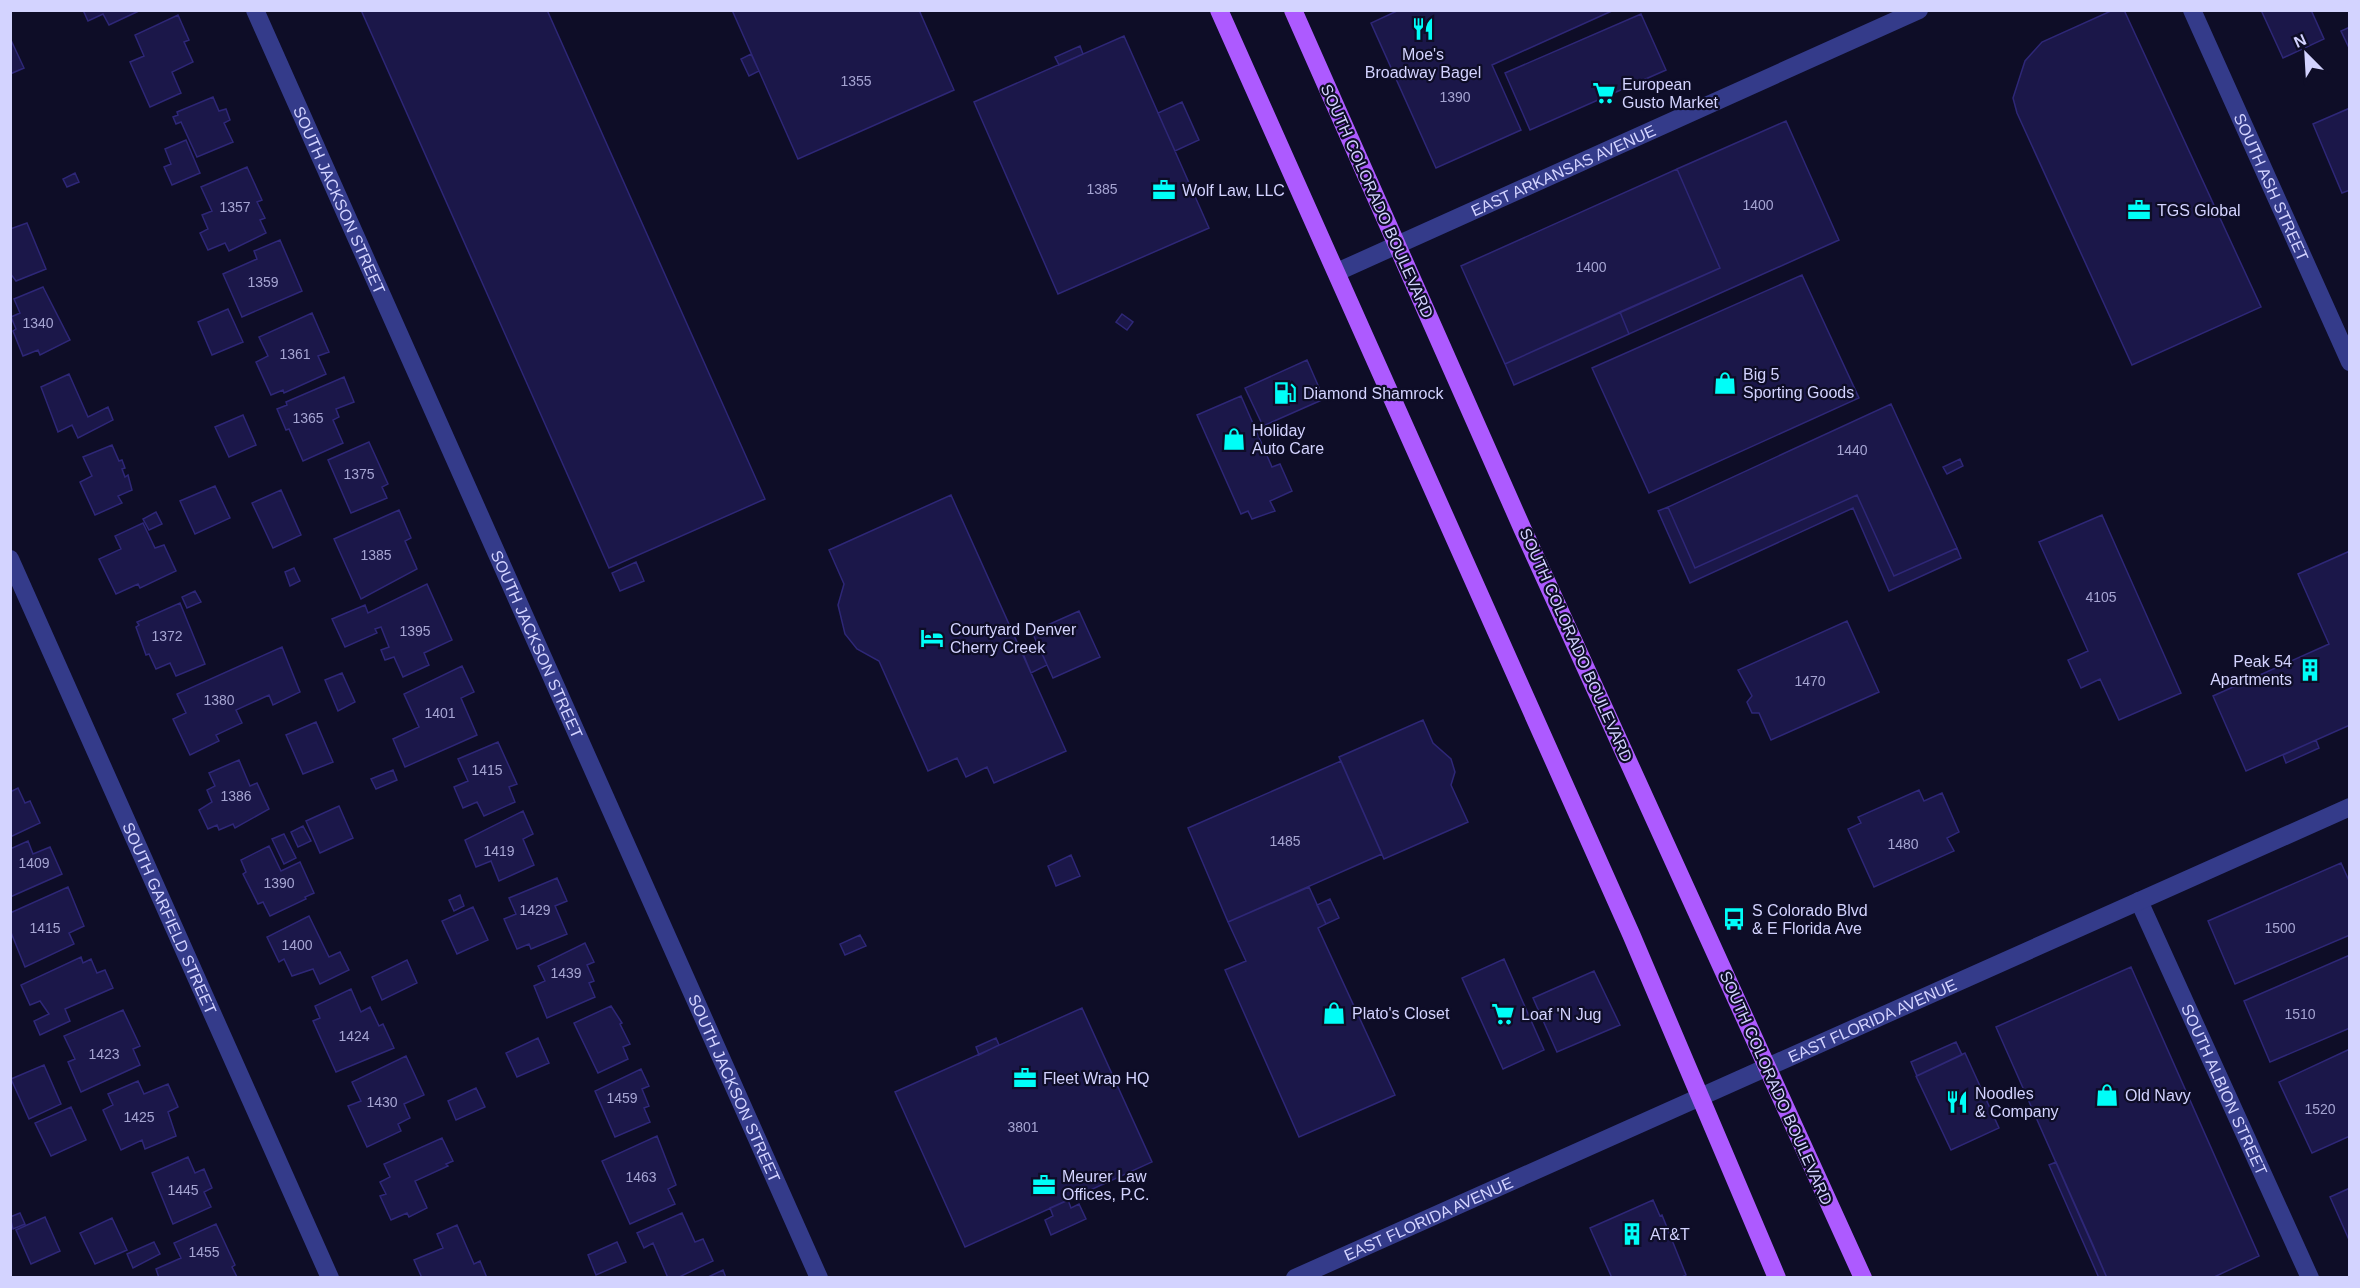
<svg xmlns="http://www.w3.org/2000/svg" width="2360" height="1288" font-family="Helvetica,sans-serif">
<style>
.building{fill:#1b1749;stroke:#2e2777;stroke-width:1.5}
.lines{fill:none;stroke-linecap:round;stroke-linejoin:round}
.minor{stroke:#343b8a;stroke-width:18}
.major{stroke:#ad5aff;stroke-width:18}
.labels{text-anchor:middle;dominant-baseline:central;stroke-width:4.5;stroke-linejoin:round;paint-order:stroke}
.number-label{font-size:14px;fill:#a5a4d2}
.poi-label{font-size:16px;fill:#d3d3ff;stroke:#0e0d27;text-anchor:start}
.street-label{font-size:16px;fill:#d3d3ff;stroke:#0e0d27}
</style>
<rect width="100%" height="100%" fill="#0e0d27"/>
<path class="building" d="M83 10H141L109 25 103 14 88 21Z
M361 10H547L765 499 609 568Z
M732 10H919L954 90 798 159Z
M1399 10H1614L1492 65 1521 130 1436 168 1371 23Z
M2113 10H2124L2261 307 2132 365 2017 113 2013 98 2025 61 2042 42Z
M2261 10H2311L2324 39 2283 58Z
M1641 14 1666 70 1530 130 1505 73Z
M178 15 189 40 184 42 193 62 172 72 181 93 150 107 130 62 144 56 135 35Z
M2350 27V50L2341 31Z
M1124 36 1209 228 1058 294 974 102Z
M10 38 24 68 10 74Z
M1080 46 1083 54 1059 65 1055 57Z
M751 54 759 71 749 76 741 59Z
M213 97 219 111 226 109 230 120 224 123 233 142 197 157 181 122 176 124 173 117 178 115 177 112Z
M1182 102 1199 140 1175 151 1158 113Z
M2350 108V190L2342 193 2313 124Z
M1786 121 1839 240 1629 334 1620 312 1720 268 1677 169Z
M186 140 200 173 172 185 164 167 171 164 165 149Z
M247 167 262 200 257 202 265 218 260 220 266 233 229 251 225 243 208 250 200 233 208 229 202 215 212 211 201 187Z
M1677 169 1720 268 1505 364 1461 266Z
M75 173 79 182 67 187 63 179Z
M27 223 46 269 16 281 10 273V229Z
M280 240 302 291 242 317 223 274 257 259 254 251Z
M1802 275 1859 398 1649 493 1592 368Z
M43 287 70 340 40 355 38 350 23 356 13 331 16 329 11 317 20 313 14 299Z
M228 309 243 342 212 355 198 322Z
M1620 312 1629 334 1514 385 1505 364Z
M312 313 329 352 318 356 326 374 284 393 283 390 271 395 256 362 268 356 259 337Z
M1122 314 1133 322 1127 330 1116 322Z
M1307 360 1324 399 1263 426 1245 388Z
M69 374 88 417 108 407 113 420 78 438 72 425 58 432 41 387Z
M344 377 354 402 336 409 339 417 333 420 343 443 303 461 289 429 286 430 277 409 287 405 286 402Z
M1241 396 1272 467 1280 464 1292 491 1270 501 1275 511 1252 519 1248 511 1241 514 1197 415Z
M1891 404 1957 548 1894 576 1857 495 1695 568 1668 507Z
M243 415 256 445 229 457 215 427Z
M369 442 388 484 382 487 387 498 351 513 328 460Z
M112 445 119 461 122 460 125 468 122 469 125 477 128 475 132 490 118 496 122 503 95 515 80 482 92 476 83 457Z
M1960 459 1963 466 1947 474 1943 467Z
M215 486 230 518 195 534 180 501Z
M281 490 301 535 273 548 252 503Z
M951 495 1066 751 994 783 987 767 966 777 957 758 928 771 879 661 857 649 845 634 838 605 844 584 829 550Z
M1857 495 1894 576 1957 548 1961 558 1889 591 1853 508 1690 583 1658 511 1668 507 1695 568Z
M399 510 411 538 405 541 417 569 361 599 334 539Z
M156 512 162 524 149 530 143 519Z
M2102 515 2181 693 2119 720 2100 679 2081 688 2068 660 2088 651 2039 542Z
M143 523 155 548 164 545 176 571 140 588 138 584 116 594 99 559 121 549 115 536Z
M2350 551V725L2246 771 2213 696 2329 644 2298 574Z
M636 562 644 581 620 591 612 573Z
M294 568 300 581 290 586 285 572Z
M427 584 452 640 424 653 429 665 403 677 394 657 385 660 381 650 389 647 381 627 375 629 377 633 345 647 332 619 365 605 368 613Z
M195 591 201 602 187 608 182 597Z
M180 603 205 664 176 676 170 663 156 669 149 654 146 655 136 627 139 625 137 622Z
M1079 611 1100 657 1053 678 1032 632Z
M1847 621 1879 692 1771 740 1759 713H1752L1747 702 1752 696 1738 670Z
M1038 644 1047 665 1031 673 1022 651Z
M282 647 300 692 273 705 269 695 236 710 242 723 216 735 219 741 190 755 173 719 186 713 177 694Z
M462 666 474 692 461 698 477 735 405 767 393 739 419 727 404 694Z
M342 673 355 702 338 711 325 680Z
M1423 720 1433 743 1451 759 1455 772 1451 785 1468 822 1384 859 1339 757Z
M316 722 333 762 303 774 286 735Z
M2316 740 2319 748 2286 763 2283 755Z
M498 742 517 784 509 787 515 802 484 816 477 802 463 808 454 787 468 781 458 759Z
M239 760 250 786 257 783 269 809 235 828 233 824 219 830 217 825 208 829 199 810 212 802 207 790 215 786 209 773Z
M1341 761 1382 854 1228 922 1188 828Z
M393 770 397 780 376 789 371 779Z
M18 788 25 803 30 801 40 823 10 837V792Z
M1919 790 1924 801 1942 793 1959 832 1947 838 1954 851 1874 887 1848 829 1861 823 1858 817Z
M339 806 353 838 320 853 306 821Z
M523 811 533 834 523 839 534 865 499 881 491 861 476 867 465 840Z
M303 826 311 841 298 847 291 832Z
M284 834 296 858 284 864 272 839Z
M28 841 33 854 50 847 62 874 10 897V849Z
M269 846 281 871 300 862 314 893 305 897 306 899 270 916 263 902 258 904 243 874 246 872 241 860Z
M1071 855 1080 876 1056 886 1048 866Z
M2341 863 2350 883V935L2235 984 2208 921Z
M557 878 567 901 555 906 567 934 531 949 529 944 517 949 504 919 516 914 509 898Z
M68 887 84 926 69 933 74 944 25 967 10 930V913Z
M1309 887 1326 924 1318 928 1395 1095 1299 1137 1225 970 1246 961 1228 922Z
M460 895 464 906 454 911 449 900Z
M1330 899 1339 918 1326 924 1317 905Z
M473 907 488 940 457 954 442 921Z
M309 916 329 957 340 952 349 970 320 984 313 969 292 976 284 959 279 962 267 937Z
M860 935 866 946 845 955 840 944Z
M585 943 594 962 587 965 594 981 589 983 595 997 547 1018 534 986 545 981 538 966Z
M2350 955V1028L2270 1062 2244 1001Z
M81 957 83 963 91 959 97 973 105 970 113 988 65 1009 70 1021 40 1035 34 1021 49 1014 40 1001 30 1005 21 985Z
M1504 959 1544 1050 1503 1069 1462 978Z
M407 960 417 983 382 1000 372 977Z
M2131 967 2259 1256 2212 1278H2107L1996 1027Z
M1594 971 1620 1025 1557 1052 1533 998Z
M351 989 361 1012 370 1007 379 1026 383 1024 394 1048 336 1072 313 1021 320 1018 315 1006Z
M611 1006 622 1023 620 1024 630 1044 623 1047 628 1059 598 1073 574 1023Z
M1082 1008 1152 1162 965 1247 895 1092Z
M123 1010 140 1046 133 1049 140 1065 81 1092 68 1062 75 1059 64 1036Z
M538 1038 549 1063 517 1077 506 1053Z
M996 1038 999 1045 979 1055 976 1047Z
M1956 1042 1962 1055 1917 1076 1911 1062Z
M2350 1049V1136L2312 1153 2279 1082Z
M1965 1053 1999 1128 1951 1150 1916 1076Z
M406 1056 424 1095 404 1104 410 1118 398 1124 401 1131 367 1147 348 1106 361 1101 352 1082Z
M44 1065 61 1104 29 1119 11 1079Z
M641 1069 649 1086 642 1089 649 1106 644 1108 650 1122 615 1137 595 1091Z
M138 1081 144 1094 168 1084 178 1107 168 1112 176 1136 145 1149 142 1140 121 1150 103 1110 113 1105 108 1094Z
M476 1088 485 1107 456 1120 448 1101Z
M71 1107 86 1140 51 1156 35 1123Z
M657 1136 676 1185 668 1189 675 1204 630 1224 602 1161Z
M442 1138 453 1161 446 1164 448 1166 415 1181 427 1208 409 1217 407 1213 391 1220 380 1196 386 1194 380 1182 390 1177 384 1164Z
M188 1157 195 1173 204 1169 212 1188 204 1192 211 1207 173 1224 152 1173Z
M2056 1162 2093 1245 2107 1278H2099L2049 1165Z
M2350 1188V1242L2330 1197Z
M1068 1200 1071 1208 1079 1204 1086 1219 1051 1235 1045 1220 1053 1216 1050 1208Z
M1653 1200 1660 1216 1662 1215 1686 1275 1680 1278H1612L1590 1228Z
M20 1213 25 1224 13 1229 10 1217Z
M682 1213 695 1242 703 1239 713 1261 677 1278H668L653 1243 644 1248 637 1233Z
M45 1217 60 1251 31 1264 16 1230Z
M112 1218 127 1250 95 1264 80 1233Z
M216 1224 235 1265 232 1267 237 1277 159 1278 156 1269 181 1258 174 1243Z
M457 1225 474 1264 480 1261 487 1278H422L414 1260 443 1248 437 1234Z
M154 1242 160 1254 133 1268 127 1254Z
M617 1242 626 1262 596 1275 588 1255Z
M723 1270 726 1278H706Z"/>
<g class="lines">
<g class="minor">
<path id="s1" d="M255 10 819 1278"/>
<path id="s2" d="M2192 10 2350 362"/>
<path id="s3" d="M1337 272 1919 10"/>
<path id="s4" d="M10 559 330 1278"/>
<path id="s5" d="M2139 901 2310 1278"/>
<path id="s6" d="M1295 1278 2350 807"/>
</g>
<path class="major" d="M1219 10 1631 934 1777 1278
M1293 10 1523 530 1863 1278"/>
</g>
<defs>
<g id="restaurant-bare" transform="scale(1.8)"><path d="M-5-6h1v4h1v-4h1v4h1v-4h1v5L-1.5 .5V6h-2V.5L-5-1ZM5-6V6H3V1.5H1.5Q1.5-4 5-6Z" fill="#00fef8" stroke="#0e0d27" stroke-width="2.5" paint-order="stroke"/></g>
<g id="supermarket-bare" transform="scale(1.8)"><path d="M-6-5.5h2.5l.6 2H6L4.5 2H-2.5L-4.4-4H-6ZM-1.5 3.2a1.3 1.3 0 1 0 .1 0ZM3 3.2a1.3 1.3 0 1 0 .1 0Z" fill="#00fef8" stroke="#0e0d27" stroke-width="2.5" paint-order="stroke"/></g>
<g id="office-bare" transform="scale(1.8)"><path d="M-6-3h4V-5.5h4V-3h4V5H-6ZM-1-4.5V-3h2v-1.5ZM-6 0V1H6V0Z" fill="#00fef8" stroke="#0e0d27" stroke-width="2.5" paint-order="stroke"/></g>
<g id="shop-bare" transform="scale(1.8)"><path d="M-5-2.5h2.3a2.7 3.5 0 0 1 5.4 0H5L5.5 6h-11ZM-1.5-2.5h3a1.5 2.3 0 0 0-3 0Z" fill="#00fef8" stroke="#0e0d27" stroke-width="2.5" paint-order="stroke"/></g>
<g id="fuel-bare" transform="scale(1.8)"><path d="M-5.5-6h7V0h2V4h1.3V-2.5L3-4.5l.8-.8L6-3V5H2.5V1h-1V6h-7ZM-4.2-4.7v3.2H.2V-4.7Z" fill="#00fef8" stroke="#0e0d27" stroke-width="2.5" paint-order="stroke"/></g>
<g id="hotel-bare" transform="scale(1.8)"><path d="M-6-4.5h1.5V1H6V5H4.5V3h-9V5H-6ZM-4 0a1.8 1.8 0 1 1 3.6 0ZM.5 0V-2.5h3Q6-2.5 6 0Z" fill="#00fef8" stroke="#0e0d27" stroke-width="2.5" paint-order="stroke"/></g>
<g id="building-bare" transform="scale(1.8)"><path d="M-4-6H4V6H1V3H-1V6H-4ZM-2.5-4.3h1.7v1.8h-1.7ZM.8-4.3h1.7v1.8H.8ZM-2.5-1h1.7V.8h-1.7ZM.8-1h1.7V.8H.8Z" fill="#00fef8" stroke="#0e0d27" stroke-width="2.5" paint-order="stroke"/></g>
<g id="bus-bare" transform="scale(1.8)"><path d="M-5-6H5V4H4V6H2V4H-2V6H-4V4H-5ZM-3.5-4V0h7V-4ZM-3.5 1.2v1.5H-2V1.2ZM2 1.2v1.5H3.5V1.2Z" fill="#00fef8" stroke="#0e0d27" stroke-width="2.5" paint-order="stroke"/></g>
</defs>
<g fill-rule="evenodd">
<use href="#restaurant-bare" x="1423" y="29"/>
<use href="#supermarket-bare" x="1604" y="93"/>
<use href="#office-bare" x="1164" y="190"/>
<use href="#office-bare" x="2139" y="210"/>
<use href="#shop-bare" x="1725" y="383"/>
<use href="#fuel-bare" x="1285" y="393"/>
<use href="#shop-bare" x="1234" y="439"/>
<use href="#hotel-bare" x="932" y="638"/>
<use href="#building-bare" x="2310" y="670"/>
<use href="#bus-bare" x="1734" y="919"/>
<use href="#shop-bare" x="1334" y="1013"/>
<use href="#supermarket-bare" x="1503" y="1014"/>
<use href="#office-bare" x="1025" y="1078"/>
<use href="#shop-bare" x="2107" y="1095"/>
<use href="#restaurant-bare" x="1957" y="1102"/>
<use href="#office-bare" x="1044" y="1185"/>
<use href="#building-bare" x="1632" y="1234"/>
</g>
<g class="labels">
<g class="number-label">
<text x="856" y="81">1355</text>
<text x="1455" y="97">1390</text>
<text x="1102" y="189">1385</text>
<text x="1758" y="205">1400</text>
<text x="235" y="207">1357</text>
<text x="1591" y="267">1400</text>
<text x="263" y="282">1359</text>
<text x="38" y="323">1340</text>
<text x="295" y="354">1361</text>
<text x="308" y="418">1365</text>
<text x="1852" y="450">1440</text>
<text x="359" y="474">1375</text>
<text x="376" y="555">1385</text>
<text x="2101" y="597">4105</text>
<text x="415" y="631">1395</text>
<text x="167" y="636">1372</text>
<text x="1810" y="681">1470</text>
<text x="219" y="700">1380</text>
<text x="440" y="713">1401</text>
<text x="487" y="770">1415</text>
<text x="236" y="796">1386</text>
<text x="1285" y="841">1485</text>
<text x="1903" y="844">1480</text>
<text x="499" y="851">1419</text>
<text x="34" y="863">1409</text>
<text x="279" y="883">1390</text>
<text x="535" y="910">1429</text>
<text x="45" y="928">1415</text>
<text x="2280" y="928">1500</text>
<text x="297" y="945">1400</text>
<text x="566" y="973">1439</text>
<text x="2300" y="1014">1510</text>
<text x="354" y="1036">1424</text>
<text x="104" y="1054">1423</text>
<text x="622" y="1098">1459</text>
<text x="382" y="1102">1430</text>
<text x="2320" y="1109">1520</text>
<text x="139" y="1117">1425</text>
<text x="1023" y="1127">3801</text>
<text x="641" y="1177">1463</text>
<text x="183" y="1190">1445</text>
<text x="204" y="1252">1455</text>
</g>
<g class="poi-label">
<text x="1423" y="54" text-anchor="middle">Moe's<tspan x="1423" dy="18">Broadway Bagel</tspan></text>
<text x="1622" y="84">European<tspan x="1622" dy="18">Gusto Market</tspan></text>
<text x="1182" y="190">Wolf Law, LLC</text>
<text x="2157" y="210">TGS Global</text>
<text x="1743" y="374">Big 5<tspan x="1743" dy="18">Sporting Goods</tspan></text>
<text x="1303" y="393">Diamond Shamrock</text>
<text x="1252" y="430">Holiday<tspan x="1252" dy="18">Auto Care</tspan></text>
<text x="950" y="629">Courtyard Denver<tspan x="950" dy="18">Cherry Creek</tspan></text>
<text x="2292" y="661" text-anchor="end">Peak 54<tspan x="2292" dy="18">Apartments</tspan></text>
<text x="1752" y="910">S Colorado Blvd<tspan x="1752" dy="18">&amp; E Florida Ave</tspan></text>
<text x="1352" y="1013">Plato's Closet</text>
<text x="1521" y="1014">Loaf 'N Jug</text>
<text x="1043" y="1078">Fleet Wrap HQ</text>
<text x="1975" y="1093">Noodles<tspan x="1975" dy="18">&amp; Company</tspan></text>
<text x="2125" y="1095">Old Navy</text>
<text x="1062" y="1176">Meurer Law<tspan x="1062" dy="18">Offices, P.C.</tspan></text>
<text x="1650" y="1234">AT&amp;T</text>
</g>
<g class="street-label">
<text stroke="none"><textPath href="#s3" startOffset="248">EAST ARKANSAS AVENUE</textPath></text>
<text stroke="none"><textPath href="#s2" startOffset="194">SOUTH ASH STREET</textPath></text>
<text stroke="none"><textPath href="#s1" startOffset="208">SOUTH JACKSON STREET</textPath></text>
<text transform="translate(1377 201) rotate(66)">SOUTH COLORADO BOULEVARD</text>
<text stroke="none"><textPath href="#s1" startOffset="694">SOUTH JACKSON STREET</textPath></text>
<text transform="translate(1576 645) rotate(66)">SOUTH COLORADO BOULEVARD</text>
<text stroke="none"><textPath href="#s4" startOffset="393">SOUTH GARFIELD STREET</textPath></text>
<text stroke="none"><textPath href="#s6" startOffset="632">EAST FLORIDA AVENUE</textPath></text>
<text stroke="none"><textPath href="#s1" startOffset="1180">SOUTH JACKSON STREET</textPath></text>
<text transform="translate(1776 1088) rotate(66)">SOUTH COLORADO BOULEVARD</text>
<text stroke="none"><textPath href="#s5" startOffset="207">SOUTH ALBION STREET</textPath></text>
<text stroke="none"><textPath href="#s6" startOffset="146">EAST FLORIDA AVENUE</textPath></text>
</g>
</g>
<rect width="2360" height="1288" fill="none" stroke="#d3d3ff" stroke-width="24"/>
<g transform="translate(2306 54) rotate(336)" stroke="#0e0d27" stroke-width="4.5" paint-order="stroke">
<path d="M0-4.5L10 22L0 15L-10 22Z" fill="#d3d3ff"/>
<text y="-9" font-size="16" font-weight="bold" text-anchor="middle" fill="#d3d3ff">N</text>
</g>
</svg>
